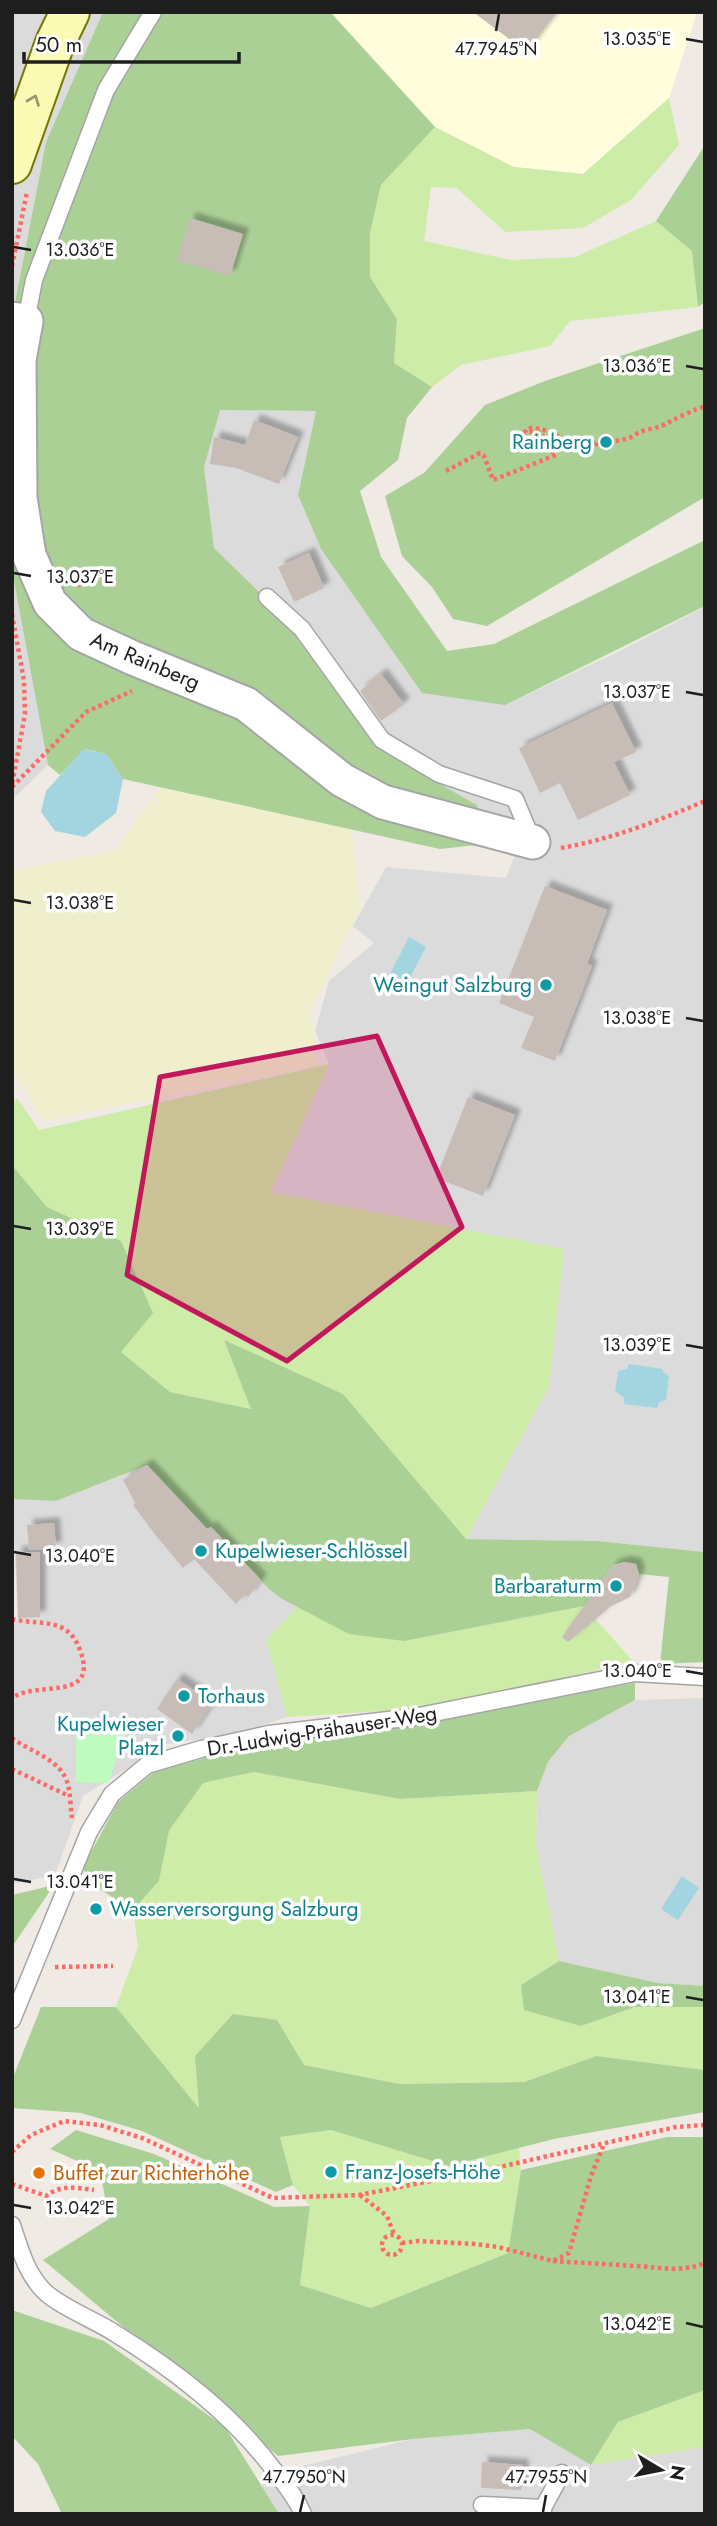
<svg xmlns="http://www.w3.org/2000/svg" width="717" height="2526" font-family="Jost,sans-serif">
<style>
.residential{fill:#dcdbdb}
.education{fill:#fffddc}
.farmland{fill:#efefcd}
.grass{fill:#cdeca7}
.forest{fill:#abd096}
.park{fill:#befbbf}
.water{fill:#a2d5df}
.building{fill:#c7bcb6;filter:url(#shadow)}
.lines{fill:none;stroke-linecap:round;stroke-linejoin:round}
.lane-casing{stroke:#a5a5a5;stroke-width:19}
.street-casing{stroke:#a5a5a5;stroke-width:37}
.secondary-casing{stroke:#747901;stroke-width:42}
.path{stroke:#ff6a64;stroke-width:4.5;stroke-dasharray:3.5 3.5;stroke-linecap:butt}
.lane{stroke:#fff;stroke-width:16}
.street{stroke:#fff;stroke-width:33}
.secondary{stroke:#fcfbb5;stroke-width:38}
.oneway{stroke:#989871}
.marked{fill:#c2185b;fill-opacity:0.2;stroke:#c2185b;stroke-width:5;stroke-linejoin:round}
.ticks{fill:none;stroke:#1e1e1e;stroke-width:2.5}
.culture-dot{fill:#0f9aa8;stroke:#fff;stroke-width:2.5}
.food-dot{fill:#e8710a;stroke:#fff;stroke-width:2.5}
.labels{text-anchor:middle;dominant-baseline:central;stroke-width:7;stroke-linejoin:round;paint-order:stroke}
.culture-label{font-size:21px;fill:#0d838f;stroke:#fff;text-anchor:end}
.street-label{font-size:21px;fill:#1e1e1e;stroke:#fff}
.food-label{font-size:21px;fill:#c56008;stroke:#fff;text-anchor:start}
.ticks-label{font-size:18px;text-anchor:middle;fill:#1e1e1e;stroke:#fff;stroke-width:7;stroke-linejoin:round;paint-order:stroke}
</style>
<defs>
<filter id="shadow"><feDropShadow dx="6" dy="-6" stdDeviation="2" flood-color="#0004"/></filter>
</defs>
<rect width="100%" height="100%" fill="#efeae3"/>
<path class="residential" d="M12 12H103L46 142 12 318Z
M219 410 316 411 298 495 321 549 505 705 618 652 705 607V1552L597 1541 466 1539 549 1387 564 1249 271 1192 329 1064 315 1031 329 981 374 943 353 926 386 867 506 878 514 857 486 844 477 805 377 748 299 631 214 548 204 467Z
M12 570 48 765 12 800Z
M147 1465 207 1529 211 1527 282 1599 298 1606 267 1639 287 1717 240 1733 166 1744 83 1796 55 1875 12 1884V1626L18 1618 12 1499 56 1501Z
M705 1698V1986L658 1983 559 1961 536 1845 537 1791 548 1762 569 1736 635 1700Z
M531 2429 591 2465 705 2447V2514H253L266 2475 413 2439Z"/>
<path class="education" d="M331 12H697L669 98 583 174 514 167 435 127Z"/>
<path class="farmland" d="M172 772 349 815 361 907 311 1009 318 1065 44 1121 12 1070V870L114 851Z"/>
<path class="grass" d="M669 98 679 145 631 200 583 228 505 232 457 188 431 187 424 241 511 260 575 257 656 221 692 251 698 307 570 321 550 346 461 365 432 387 394 363 397 319 370 277V233L381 185 435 127 514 167 583 174Z
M329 1064 271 1192 564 1249 549 1387 466 1539 343 1394 224 1341 252 1409 170 1392 121 1352V1241L47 1207 12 1165V1106L17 1098 39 1130Z
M298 1606 316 1615 404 1641 584 1606 633 1661 446 1707 287 1717 266 1639Z
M254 1772 400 1799 537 1791 536 1845 559 1961 521 1985 581 2026 635 2007H705V2070L596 2056 524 2082 400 2084 304 2065 277 2020 200 2109 116 2007 138 1947 133 1910 159 1881 169 1831 203 1783Z
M331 2130 449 2166 519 2148 521 2170 508 2253 371 2308 300 2285 310 2206 293 2185 280 2137Z
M705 2390V2447L591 2465 618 2422Z"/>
<path class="forest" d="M103 12H330L435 127 381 185 370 233V277L397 319 394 363 432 387 407 418 398 460 360 491 381 557 447 651 494 644 705 540V606L505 705 422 693 321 549 298 495 316 411 220 410 204 467 214 548 299 631 377 748 477 805 486 844 440 849 123 779 106 754 85 749 60 775 48 765 12 570V318L46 142Z
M705 145V302L698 307 692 251 656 221Z
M705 328V497L487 626 453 619 432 587 402 556 385 496 424 473 485 405 545 381Z
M12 1165 47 1207 121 1241 153 1313 121 1352 170 1392 251 1409 224 1340 343 1394 466 1539 597 1541 705 1552V1662L660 1664 669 1577 639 1574 625 1562 613 1565 584 1606 404 1641 349 1634 282 1599 269 1589 211 1527 207 1529 147 1465 56 1501 12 1499Z
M635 1683V1700L569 1736 548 1762 537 1791 400 1799 254 1772 203 1783 169 1831 159 1881 133 1910 88 1882 83 1867 118 1802 155 1771 263 1743 421 1721Z
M54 1885 12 1947V1895Z
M559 1961 658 1983 705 1986V2007H635L581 2026 524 2010 521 1985Z
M41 2007H116L199 2108 195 2056 233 2014 277 2020 304 2065 400 2084 524 2082 596 2056 705 2070V2112L554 2139 449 2166 331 2130 280 2137 293 2185 276 2192 142 2131 81 2113 12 2108V2080Z
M76 2130 154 2154 274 2207 310 2206 300 2285 371 2308 508 2253 521 2170 667 2137H705V2390L618 2422 591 2465 530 2429 413 2439 278 2456 43 2260 109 2219 100 2171 50 2149Z
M12 2310 104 2341 225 2427 279 2514H62L38 2464 12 2436Z"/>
<path class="park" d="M76 1718 125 1733 108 1783 76 1782Z"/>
<path class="water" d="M84 749 106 754 123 779 116 813 85 837 55 831 41 812 46 791Z
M409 937 426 947 407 983 390 974Z
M629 1364 663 1369V1372L669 1376 666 1400 659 1402 657 1408 624 1404V1398L615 1391 618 1371 627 1369Z
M682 1876 699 1888 678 1920 661 1909Z"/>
<path class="building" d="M473 12H557L527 52Z
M190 218 243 234 230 276 177 260Z
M254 420 298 437 279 484 236 468 210 464 214 437 245 445Z
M309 553 324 588 294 602 278 567Z
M381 674 404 704 381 721 360 691Z
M612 703 636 752 614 762 630 795 578 820 560 783 540 793 519 748Z
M545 886 607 910 587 964 592 966 555 1061 521 1048 534 1017 499 1003Z
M468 1097 515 1115 483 1196 436 1178Z
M147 1465 207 1529 211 1527 261 1580 248 1597 245 1594 236 1604 194 1559 183 1568 157 1537 133 1505 135 1503 123 1480Z
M54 1523 56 1548 29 1550 27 1525Z
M16 1552H40V1617L18 1618Z
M625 1562 636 1564 639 1574 630 1597 611 1606 568 1642 562 1637 613 1565Z
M177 1679 213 1703 192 1734 157 1709Z
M482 2462 523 2465 521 2490 481 2488Z"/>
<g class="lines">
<g class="lane-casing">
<path id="lane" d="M26 321 34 280 106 90 153 12
M267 597 302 629 382 740 439 774 515 799 533 842
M12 2020 89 1832 112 1794 147 1765 201 1749 269 1734 414 1717 635 1673 705 1677
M12 2225C20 2249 26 2273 44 2291 59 2306 94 2320 113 2332 175 2370 234 2415 277 2474 287 2487 297 2499 303 2514
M482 2505 543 2508
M543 2514V2508L562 2473"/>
</g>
<g class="street-casing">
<path id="street" d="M12 319 26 321 19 360 20 498 29 555 50 603 81 634 133 658 246 704 342 780 383 802 533 842"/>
</g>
<g class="secondary-casing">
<path id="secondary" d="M12 164 55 43 70 12"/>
</g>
<path class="path" d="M12 266 27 192
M446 471 480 453 484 456 493 480 556 455 542 444 543 436 538 431 525 432 527 428C553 426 572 450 588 446 600 443 613 442 625 439 631 438 635 434 640 432 646 429 654 429 661 426 670 422 697 407 705 407
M72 571 81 588
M12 614 24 681 25 714 12 785
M12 787 86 712 132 691
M561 848C612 839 658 821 705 801
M12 1619C42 1626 67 1616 80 1650 100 1703 36 1680 12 1698
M12 1738C29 1751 57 1758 66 1779 71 1791 70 1806 72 1818
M12 1769 69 1796
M55 1967 113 1966
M12 2152 31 2135 64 2121 100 2125 142 2138 273 2198 359 2195 482 2171 676 2127 705 2125
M12 2184 46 2196C61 2184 76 2188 94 2190
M360 2195 387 2216 394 2234
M382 2245a10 10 0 1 1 20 0a10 10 0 1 1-20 0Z
M402 2243 418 2241 475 2244 498 2247 553 2261 569 2253 591 2176 604 2144
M553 2261C581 2263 608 2264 635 2266 660 2267 681 2273 705 2263"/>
<use href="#lane" class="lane"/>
<use href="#street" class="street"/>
<use href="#secondary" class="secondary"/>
</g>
<defs><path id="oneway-chevron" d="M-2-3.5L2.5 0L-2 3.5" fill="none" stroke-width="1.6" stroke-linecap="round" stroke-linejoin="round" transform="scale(1.75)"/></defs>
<use class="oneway" href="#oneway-chevron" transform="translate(34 100) rotate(-69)"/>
<path class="marked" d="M377 1036 462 1227 287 1361 127 1275 160 1077Z"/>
<path class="ticks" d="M496 31 499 14M686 39 703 42M14 247 31 250M686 366 703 369M14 573 31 576M686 692 703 695M14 900 31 903M686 1018 703 1021M14 1226 31 1229M686 1345 703 1348M14 1552 31 1555M686 1671 703 1674M14 1879 31 1882M686 1997 703 2000M14 2205 31 2208M686 2323 703 2327M300 2512 304 2495M543 2512 546 2495"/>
<g class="culture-dot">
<circle cx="606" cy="442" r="7"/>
<circle cx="546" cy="985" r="7"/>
<circle cx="201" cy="1551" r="7"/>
<circle cx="616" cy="1586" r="7"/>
<circle cx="184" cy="1696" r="7"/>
<circle cx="178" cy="1736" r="7"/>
<circle cx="96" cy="1909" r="7"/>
<circle cx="331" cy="2172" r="7"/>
</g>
<circle class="food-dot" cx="39" cy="2173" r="7"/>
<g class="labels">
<g class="culture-label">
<text x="592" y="442">Rainberg</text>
<text x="532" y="985">Weingut Salzburg</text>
<text x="215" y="1551" text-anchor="start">Kupelwieser-Schlössel</text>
<text x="602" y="1586">Barbaraturm</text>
<text x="198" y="1696" text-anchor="start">Torhaus</text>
<text x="164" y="1724">Kupelwieser<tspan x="164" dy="24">Platzl</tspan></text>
<text x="110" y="1909" text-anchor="start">Wasserversorgung Salzburg</text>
<text x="345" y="2172" text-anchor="start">Franz-Josefs-Höhe</text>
</g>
<g class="street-label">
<text transform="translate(145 661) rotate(23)">Am Rainberg</text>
<text transform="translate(322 1731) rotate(-9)">Dr.-Ludwig-Prähauser-Weg</text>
</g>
<g class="food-label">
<text x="53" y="2173">Buffet zur Richterhöhe</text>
</g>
</g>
<g class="ticks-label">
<text x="637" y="45">13.035°E</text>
<text x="496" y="55">47.7945°N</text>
<text x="80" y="256">13.036°E</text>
<text x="637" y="372">13.036°E</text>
<text x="80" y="583">13.037°E</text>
<text x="637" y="698">13.037°E</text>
<text x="80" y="909">13.038°E</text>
<text x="637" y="1024">13.038°E</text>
<text x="80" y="1235">13.039°E</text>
<text x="637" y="1351">13.039°E</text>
<text x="80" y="1562">13.040°E</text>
<text x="637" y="1677">13.040°E</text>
<text x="80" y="1888">13.041°E</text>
<text x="637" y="2003">13.041°E</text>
<text x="80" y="2214">13.042°E</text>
<text x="637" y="2330">13.042°E</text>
<text x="304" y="2483">47.7950°N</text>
<text x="546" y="2483">47.7955°N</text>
</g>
<rect width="717" height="2526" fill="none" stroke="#1e1e1e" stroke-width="28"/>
<g transform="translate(661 2470) rotate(100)" stroke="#ffffff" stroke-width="5" paint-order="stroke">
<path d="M0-5L12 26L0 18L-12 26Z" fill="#1e1e1e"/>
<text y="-10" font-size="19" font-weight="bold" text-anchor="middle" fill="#1e1e1e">N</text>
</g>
<path d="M24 52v10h215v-10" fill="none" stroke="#1e1e1e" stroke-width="3.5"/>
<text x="35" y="52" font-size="21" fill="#1e1e1e" stroke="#ffffff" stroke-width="5" paint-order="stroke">50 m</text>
</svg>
